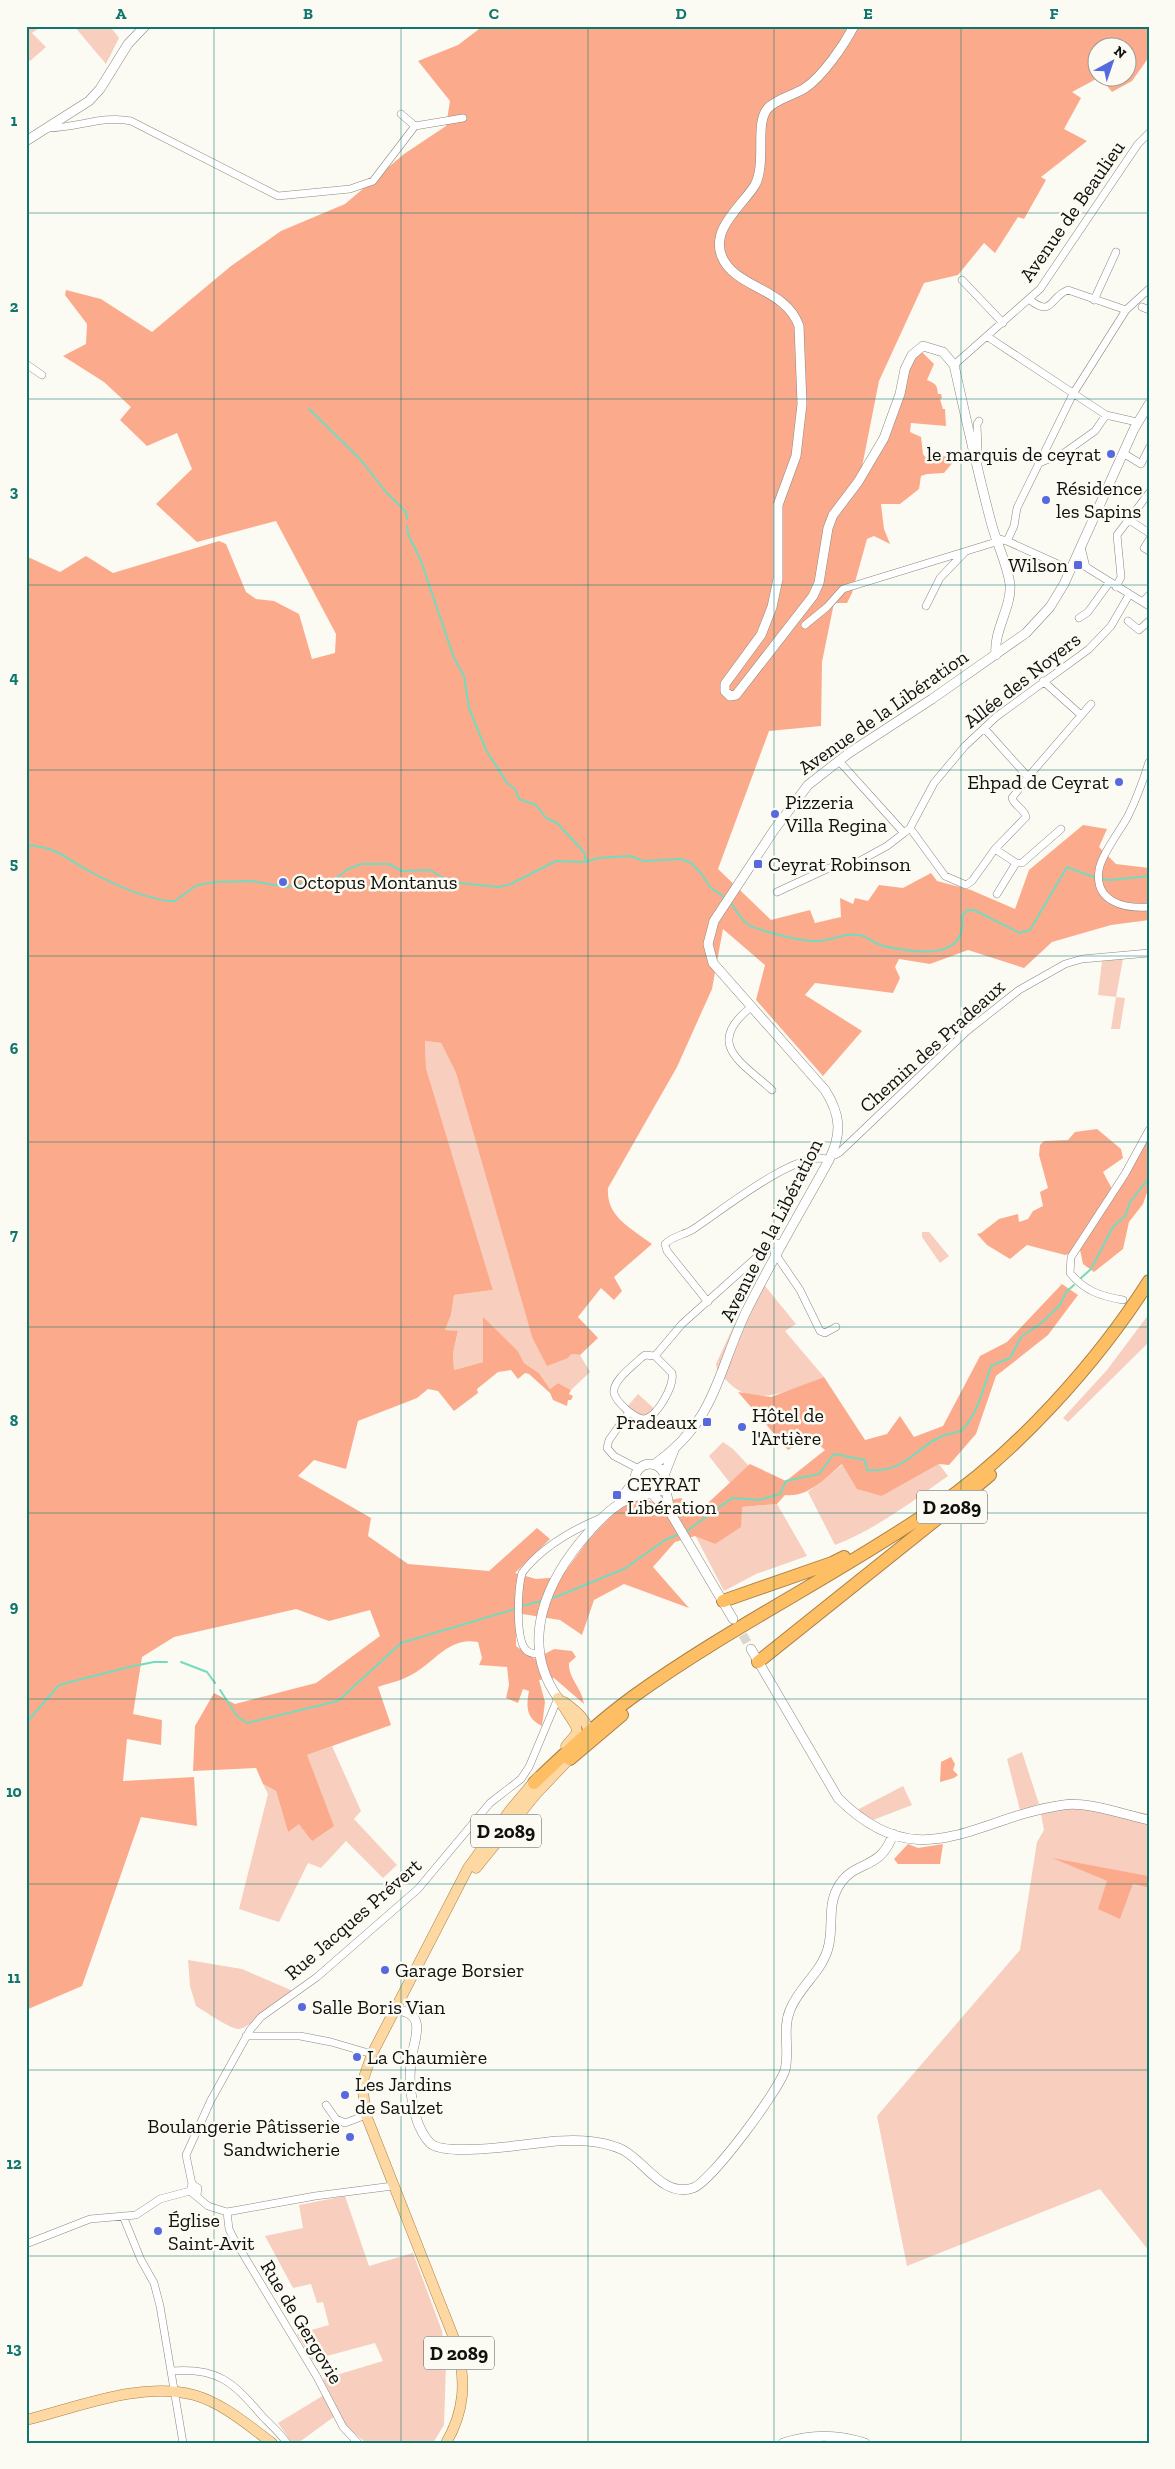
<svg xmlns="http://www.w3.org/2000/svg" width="1175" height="2469" font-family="'Zilla Slab',serif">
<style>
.green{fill:#f8cebf}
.forest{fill:#fcaa8c}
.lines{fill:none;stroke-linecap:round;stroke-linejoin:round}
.stream{stroke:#73dbbe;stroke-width:2}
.secondary-tunnel{stroke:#d8d8d0;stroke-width:9;stroke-dasharray:9 4.5;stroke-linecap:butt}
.street-casing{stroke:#898982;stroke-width:8}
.secondary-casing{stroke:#898982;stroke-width:10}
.primary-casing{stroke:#ab8146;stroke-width:11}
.highway-casing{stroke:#ab8146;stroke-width:14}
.street{stroke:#fff;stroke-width:7}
.secondary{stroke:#fff;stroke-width:9}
.primary{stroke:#fed8a2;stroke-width:10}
.highway{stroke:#febe64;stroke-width:12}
.grid{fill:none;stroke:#0f766e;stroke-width:1;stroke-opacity:0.55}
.poi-dot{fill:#5769df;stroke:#fbfbf3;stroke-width:2}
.labels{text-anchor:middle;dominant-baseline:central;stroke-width:5;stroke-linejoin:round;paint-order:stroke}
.shield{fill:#fbfbf3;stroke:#565652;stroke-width:1}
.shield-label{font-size:19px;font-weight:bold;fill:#10100d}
.street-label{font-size:20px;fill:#10100d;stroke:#fbfbf3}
.poi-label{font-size:20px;fill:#10100d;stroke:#fbfbf3;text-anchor:start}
.neatline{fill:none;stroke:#0f766e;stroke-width:2}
.grid-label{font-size:16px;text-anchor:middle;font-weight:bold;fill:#0f766e}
</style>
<rect width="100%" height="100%" fill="#fbfbf3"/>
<path class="green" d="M26 26H42L32 33 46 47 30 61 26 58Z
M74 26H110L119 38 106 64Z
M1123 959 1116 997 1125 998 1120 1029H1111L1116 997 1098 995 1102 961Z
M425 1041 441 1043 456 1073 532 1337 568 1358 572 1354 580 1355 590 1372 571 1390 558 1383 550 1389 539 1373 524 1363 518 1351 483 1318V1362L454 1370 453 1353 458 1332 445 1330 451 1315 454 1295 493 1290 426 1068Z
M922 1232H929L949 1256 940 1263 922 1237Z
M765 1286 796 1324 785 1331 824 1377C794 1388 756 1410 729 1383 722 1376 717 1373 716 1364L734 1325Z
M1149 1314V1347L1148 1343 1068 1422 1063 1418 1107 1370Z
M638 1394 658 1412 655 1417 643 1422 627 1407Z
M723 1442 733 1449 749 1466 730 1483 709 1456Z
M843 1464 882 1496 939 1464 948 1476C913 1501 876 1529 835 1545L808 1492Z
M777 1504 807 1556 756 1574 724 1591 695 1535 715 1544 742 1507Z
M332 1746 361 1811 354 1819 397 1865 383 1878 346 1841 321 1868 308 1863 279 1922 239 1909 268 1794 263 1784 276 1791 288 1832 307 1755Z
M1022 1752 1039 1804 1071 1799 1149 1814V1876L1055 1859 1107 1881 1120 1918 1133 1884 1149 1888V2251L1100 2189 907 2266 877 2116 1020 1950 1037 1842 1044 1830 1039 1804 1020 1810 1007 1759Z
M903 1786 912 1805 873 1820 857 1810Z
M188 1960 242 1969 293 1991C283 1998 247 2030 238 2029 227 2027 206 2012 196 2006L190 1986Z
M345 2196 369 2266 413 2253 442 2331 446 2365 444 2425 433 2443H366L346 2426 323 2379 383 2361 375 2343 312 2360 297 2334 329 2325 323 2302 317 2303 311 2284 293 2288 265 2236 303 2228 299 2205Z
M324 2395 335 2416 298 2443H292L278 2423Z"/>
<path class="forest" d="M483 26H1149V57L1132 81 1112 92 1101 78H1128V48H1098V78L1072 92 1081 98 1064 129 1087 141 1041 177 1046 180 1024 219 1018 217 995 253 984 243 958 275 924 283 879 381 860 477 872 459 905 369 919 349 934 364 927 380C937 384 937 386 938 394H941L942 398 940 399 943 409H945L946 426 911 423 910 432 921 437 923 454 926 458 949 456 954 461 944 473 927 474 921 476 919 489 900 504H881L884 529 890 544 874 536 867 539 852 593 847 603H834L822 662 821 726 769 731 718 869 771 920 810 910 815 923 841 917 840 898 853 904 855 898 868 901 879 885 903 888 931 873 937 881 971 890 1015 909 1029 870 1083 825 1107 829 1099 847 1116 864 1149 868V920L1111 925 1052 942 1024 968 968 950 930 964 899 959 895 967 900 978 893 993 815 983 805 995 862 1031 823 1076 756 1000 765 965 723 929 712 989 677 1067 608 1188C606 1217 631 1228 652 1244L614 1277 622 1291 614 1300 601 1288 578 1317 598 1338 580 1355 572 1354 568 1358 547 1366 532 1337 456 1073 441 1043 425 1041 426 1068 493 1290 454 1295 451 1315 445 1330 458 1331 453 1353 454 1370 483 1362V1317L518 1351 524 1363 539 1373 550 1389 558 1383 571 1390 569 1394 573 1396 571 1400H568L567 1406 553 1400 550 1393 529 1374 525 1373 518 1379 511 1370 498 1372 477 1389 478 1393 454 1411 438 1391 428 1389 417 1398 358 1421 346 1469 314 1460 298 1476 371 1518 368 1536 408 1564 489 1571 537 1528 550 1539 515 1573 536 1579 561 1577 589 1539 619 1508 641 1497 655 1503 681 1498 696 1514 750 1464 786 1481 825 1450 810 1437 788 1450 738 1392 771 1397 824 1377 865 1440 887 1434 900 1416 914 1437 943 1426 980 1356 1007 1342 1062 1284 1078 1295 1048 1335 996 1376 976 1434 949 1465 939 1464 882 1496 857 1489 842 1464C825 1478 808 1498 785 1495L777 1504 742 1507 741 1527 715 1544 695 1536 675 1542 653 1567 689 1608 624 1584 594 1600 582 1635 560 1620 516 1613V1646L535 1659 554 1649 572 1651 576 1657 569 1663C568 1678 582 1688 584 1704L554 1678 539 1680 545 1702 542 1726C526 1718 526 1707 529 1691L523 1689 518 1703 506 1698 509 1685 507 1667 479 1665 482 1658 478 1642C449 1636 434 1663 411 1675 401 1681 389 1683 378 1687L391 1725 307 1755 334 1826 312 1841 299 1824 288 1832 276 1791 263 1784 256 1768 193 1771 195 1726 214 1693 235 1704 316 1683 380 1636 370 1610 329 1621 296 1609 174 1637 142 1657 133 1714 162 1720 161 1745 127 1739 123 1781 194 1777 197 1826 141 1817 82 1986 26 2010V556L60 572 86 556 113 573 219 541 226 544 246 592 256 599 274 601 299 614 312 659 335 653 336 634 276 521 197 542 156 504 192 469 177 433 147 446 120 420 131 407 104 382 63 356 86 344 87 324 65 295 66 290 101 299 152 332 231 266 281 231 345 204 404 154 446 126 450 101 418 61 458 45Z
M1097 1129 1121 1149 1123 1158 1103 1172 1112 1189 1149 1137V1187L1143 1204 1129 1222 1123 1249 1094 1272 1083 1264 1080 1250 1065 1255 1027 1245 1010 1259 987 1245 977 1234 981 1233 999 1219 1018 1214 1019 1222 1028 1219 1033 1211 1043 1206 1040 1192 1048 1188 1039 1155 1040 1145 1044 1141 1068 1140 1075 1132Z
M951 1757 955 1764 953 1770 958 1775 954 1778 940 1782 941 1762Z
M908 1844 918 1848 943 1844 940 1864H898L894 1859Z
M1052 1858 1149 1876V1888L1133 1884 1120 1919 1098 1909 1107 1881Z"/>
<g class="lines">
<path class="stream" d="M309 409 360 459 386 492 406 512 407 519
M407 526 408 534 421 561 454 658 464 676 469 708 486 750 507 783 515 789 519 799 536 805 546 818 557 823 584 852 586 861
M26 845C57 847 64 857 89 871 113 884 141 897 168 901H175L197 885 216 882 251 881 287 887 306 883 310 888 317 889 327 886 348 869 361 864H389L402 871 430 870 450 882 499 887 511 884 556 861 586 862 598 858 630 856 644 861 682 859 691 863 701 873 710 887 725 898
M1100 879 1110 880 1149 876
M731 903C736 910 740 918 747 924 759 931 803 942 817 941 831 941 845 932 859 935 867 936 875 944 883 946 911 952 968 963 962 916L967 910H974L1020 933 1030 930 1067 867 1096 878
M1081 1278 1091 1269 1113 1227 1125 1216 1130 1202 1149 1178
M687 1531 732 1498 759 1500 780 1494 786 1481 819 1474 834 1454 865 1460 867 1470C906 1473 912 1450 942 1436 948 1433 958 1434 963 1429 978 1413 984 1386 991 1366L1010 1358 1021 1337 1041 1323 1060 1305 1066 1292 1074 1285
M553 1598 624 1569 665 1540 677 1535
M522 1606 541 1601
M181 1662 207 1672 215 1683
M220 1690 237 1716 247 1723 338 1701 401 1643 515 1609
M26 1723 59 1685 129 1667 154 1662H167"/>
<path class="secondary-tunnel" d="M736 1623 751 1649"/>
<g class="street-casing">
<path id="street" d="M401 114 415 126
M49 128C77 128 103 115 131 121L278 196 350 189 373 181 415 126 463 118
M962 280 1003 323
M1030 300C1053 318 1050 296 1068 290L1126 310
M1094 300 1116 252
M1142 307 1149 310
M988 337 1106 415 1137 422
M26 364 42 375
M954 365 1040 289 1138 144 1149 133
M1123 453 1141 464 1149 448
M974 456 978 450 977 424 979 421
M1039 463 1064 453 1095 431 1106 415
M1128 519 1149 533
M995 538 1007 541 1071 570
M1149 540 1144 548 1149 551
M1007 541 1014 526 1017 508 1073 394 1126 310 1149 289
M1081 547 1086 567 1149 606
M1116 587 1121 577 1117 535 1149 493
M1143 602 1149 595
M926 606 940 578 965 552
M1079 618 1088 612 1109 583
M1128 621 1139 630 1149 621
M805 625 827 607 843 589 996 542
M1043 681 1081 715
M984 728 1028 777 1091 704
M839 761 904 833 910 828 934 783 965 746 996 717 1089 649 1111 626 1129 595
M1149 762C1143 781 1137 798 1128 816 1120 831 1101 855 1099 870 1094 902 1125 909 1149 907
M910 828 945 876 966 885 972 881 995 849 1026 817C1024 808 1015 807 1012 798L1028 777
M995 849 1016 863H1022L1061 829
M777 892 829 868 856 863 887 846 904 833
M997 894 1016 863
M750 1008C705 1044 741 1062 772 1090
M832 1154 835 1155 840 1152 967 1031 1019 990 1065 964 1082 959 1149 953
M774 1252 800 1290 820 1331 825 1333 836 1327
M1123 1300C1100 1296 1085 1291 1070 1273L1071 1257 1125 1174 1149 1130
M708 1302 667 1251 665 1244C671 1237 683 1235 692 1230 719 1213 799 1147 829 1160
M655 1356 682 1324 768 1247 776 1243 783 1244
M629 1412C625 1408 615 1400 614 1393 612 1381 633 1366 641 1358L645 1355 655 1356 672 1373C675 1385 657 1417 644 1419 639 1419 634 1415 629 1412L609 1440 607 1448 614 1456 639 1469
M540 1653C534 1654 530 1654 526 1650 515 1638 518 1588 522 1573 541 1548 572 1530 601 1518
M246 2036H300L331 2042 372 2054
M326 2105 336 2119 345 2123 366 2115
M192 2184 198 2188 197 2195
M190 2191 192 2184 186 2155 211 2100 250 2030 261 2017 317 1977 418 1889 490 1803 521 1779 529 1767 558 1698
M190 2191 208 2206 227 2212 315 2196 393 2186
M227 2212 229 2229 234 2239 317 2377 343 2427 358 2443
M123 2216 141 2260 154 2283 160 2306 183 2443
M26 2244 90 2219 136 2215 160 2199 190 2191
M171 2371C218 2367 233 2382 263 2417 271 2425 280 2433 287 2443"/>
</g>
<g class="secondary-casing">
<path id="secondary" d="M854 26C844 45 823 76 805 88 794 95 777 99 768 108 754 123 767 162 755 185 742 206 710 229 722 257 735 288 786 288 799 326L802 404 796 456 778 505V579L772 607 761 635 725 684V691L730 696 736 695 813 596 819 583 828 528 833 515 858 482 884 438 900 394 905 369 912 355 923 346 943 352 954 365C966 418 977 470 991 522 996 542 1007 563 1010 584 1012 607 993 631 996 655
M26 141 89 101 100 89 128 44 145 26
M635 1479a15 15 0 1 1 30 0a15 15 0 1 1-30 0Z
M655 1464C716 1420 716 1376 745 1314 771 1261 801 1211 829 1160 842 1134 841 1115 825 1090L713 963 708 944 714 921 774 830 808 785 849 753 932 699 1026 633 1050 607 1064 584 1134 429 1149 404
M665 1473 674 1450
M665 1485 670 1511
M652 1494 670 1512 733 1619
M619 1501 635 1480
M751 1649 838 1798C920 1880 973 1818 1063 1805 1087 1801 1125 1815 1149 1820
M558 1698C518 1642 547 1579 588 1533 604 1515 621 1497 646 1494
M395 2009C404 2011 413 2013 416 2022 419 2033 413 2046 412 2056 407 2082 412 2124 430 2143 445 2158 533 2143 557 2141 580 2140 599 2140 621 2149 645 2160 662 2198 693 2188 712 2181 779 2090 785 2070 790 2051 782 2029 790 2010 799 1986 824 1971 829 1944 833 1926 828 1906 837 1889 853 1858 880 1873 893 1834
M783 2443C810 2434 838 2434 865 2443"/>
</g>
<g class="primary-casing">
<path id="primary" d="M558 1698 576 1726 577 1733 566 1746
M564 1702C575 1710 591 1722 588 1737
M476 1868 536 1794 574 1754
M26 2420C79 2407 140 2381 194 2395 223 2403 249 2426 272 2443
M446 2443C465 2411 466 2381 457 2346L366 2115 362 2083 372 2054 468 1868 511 1809 538 1777"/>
</g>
<g class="highway-casing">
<path id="highway" d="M931 1521 948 1510 990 1475
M723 1601 832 1563 844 1557
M758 1662 938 1518
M570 1759 622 1715
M534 1783C566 1752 598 1722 634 1696 730 1627 837 1575 935 1508 1015 1454 1097 1363 1149 1281"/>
</g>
<use href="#street" class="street"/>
<use href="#secondary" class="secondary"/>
<use href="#primary" class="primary"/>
<use href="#highway" class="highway"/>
</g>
<path class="grid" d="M214 26V2443M401 26V2443M588 26V2443M774 26V2443M961 26V2443M26 213H1149M26 399H1149M26 585H1149M26 770H1149M26 956H1149M26 1142H1149M26 1327H1149M26 1513H1149M26 1699H1149M26 1884H1149M26 2070H1149M26 2256H1149"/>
<g class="poi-dot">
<circle cx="1111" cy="454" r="5"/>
<circle cx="1046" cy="500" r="5"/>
<rect x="1073" y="560" width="10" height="10" rx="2.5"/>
<circle cx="1119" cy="782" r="5"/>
<circle cx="775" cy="814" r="5"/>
<rect x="753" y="859" width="10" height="10" rx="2.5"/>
<circle cx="283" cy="882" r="5"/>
<rect x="702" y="1417" width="10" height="10" rx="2.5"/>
<circle cx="742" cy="1427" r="5"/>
<rect x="612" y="1490" width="10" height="10" rx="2.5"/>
<circle cx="385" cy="1970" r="5"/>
<circle cx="302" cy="2007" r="5"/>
<circle cx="357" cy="2057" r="5"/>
<circle cx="345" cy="2095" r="5"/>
<circle cx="350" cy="2137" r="5"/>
<circle cx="158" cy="2231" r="5"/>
</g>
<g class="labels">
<g class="shield">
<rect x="917" y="1490.5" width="70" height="33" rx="4"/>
<rect x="471" y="1814.5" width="70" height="33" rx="4"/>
<rect x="424" y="2336.5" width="70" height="33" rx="4"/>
</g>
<g class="shield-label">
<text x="952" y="1507">D 2089</text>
<text x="506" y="1831">D 2089</text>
<text x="459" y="2353">D 2089</text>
</g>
<g class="street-label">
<text transform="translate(1072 211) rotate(-55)">Avenue de Beaulieu</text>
<text transform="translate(1022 680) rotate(-38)">Allée des Noyers</text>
<text transform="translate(883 712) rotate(-35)">Avenue de la Libération</text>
<text transform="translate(932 1046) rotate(-42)">Chemin des Pradeaux</text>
<text transform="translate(771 1230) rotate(-63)">Avenue de la Libération</text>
<text transform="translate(353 1919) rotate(-41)">Rue Jacques Prévert</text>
<text transform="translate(302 2322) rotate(59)">Rue de Gergovie</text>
</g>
<g class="poi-label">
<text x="1101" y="454" text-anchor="end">le marquis de ceyrat</text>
<text x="1056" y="488">Résidence<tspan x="1056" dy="23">les Sapins</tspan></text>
<text x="1068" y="565" text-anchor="end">Wilson</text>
<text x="1109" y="782" text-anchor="end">Ehpad de Ceyrat</text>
<text x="785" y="802">Pizzeria<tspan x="785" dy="23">Villa Regina</tspan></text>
<text x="768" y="864">Ceyrat Robinson</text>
<text x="293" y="882">Octopus Montanus</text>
<text x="752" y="1415">Hôtel de<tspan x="752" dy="23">l'Artière</tspan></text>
<text x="697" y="1422" text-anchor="end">Pradeaux</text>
<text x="627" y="1484">CEYRAT<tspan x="627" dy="23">Libération</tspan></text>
<text x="395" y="1970">Garage Borsier</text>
<text x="312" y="2007">Salle Boris Vian</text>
<text x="367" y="2057">La Chaumière</text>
<text x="355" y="2084">Les Jardins<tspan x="355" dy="23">de Saulzet</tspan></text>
<text x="340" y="2126" text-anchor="end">Boulangerie Pâtisserie<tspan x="340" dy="23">Sandwicherie</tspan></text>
<text x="168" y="2220">Église<tspan x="168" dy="23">Saint-Avit</tspan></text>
</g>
</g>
<rect width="1175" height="2469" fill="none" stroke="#fbfbf3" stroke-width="55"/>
<g transform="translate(1112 62) rotate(40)"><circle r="24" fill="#fbfbf3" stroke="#9d9d97"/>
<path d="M0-4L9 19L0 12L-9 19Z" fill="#5769df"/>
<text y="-8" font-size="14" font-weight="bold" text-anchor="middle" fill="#10100d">N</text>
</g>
<rect x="28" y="28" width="1120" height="2414" class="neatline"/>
<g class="grid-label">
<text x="121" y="19">A</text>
<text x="308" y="19">B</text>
<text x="494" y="19">C</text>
<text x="681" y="19">D</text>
<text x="868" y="19">E</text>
<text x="1054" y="19">F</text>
<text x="14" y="126">1</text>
<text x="14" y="312">2</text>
<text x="14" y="497">3</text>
<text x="14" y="683">4</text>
<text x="14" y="869">5</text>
<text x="14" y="1054">6</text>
<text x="14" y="1240">7</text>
<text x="14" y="1426">8</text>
<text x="14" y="1612">9</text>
<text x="14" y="1797">10</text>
<text x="14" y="1983">11</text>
<text x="14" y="2169">12</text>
<text x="14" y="2354">13</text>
</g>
</svg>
